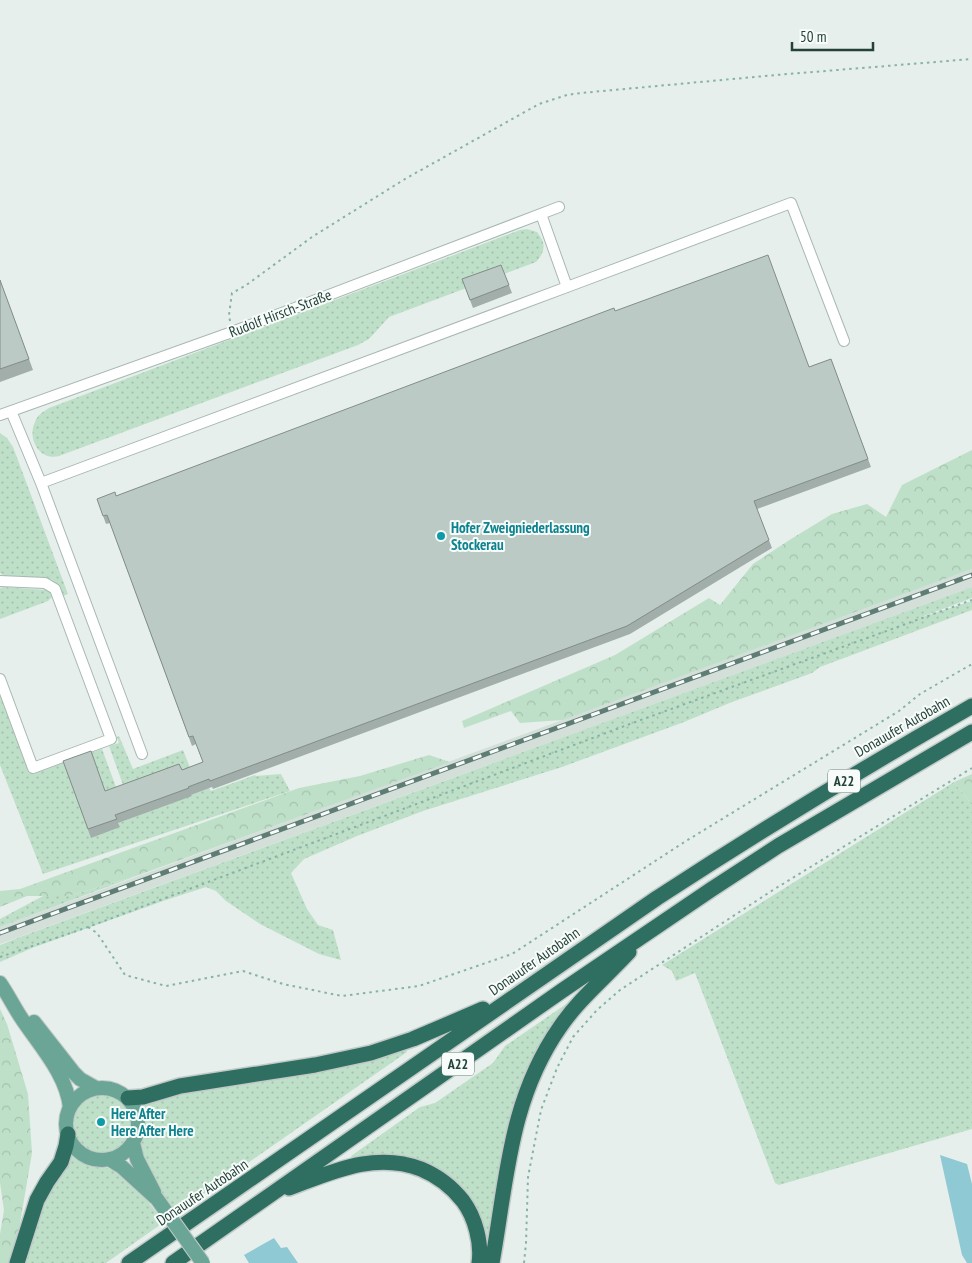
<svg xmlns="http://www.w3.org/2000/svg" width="972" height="1263" font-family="'PT Sans Narrow',sans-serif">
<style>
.built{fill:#d4dfda}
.grass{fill:url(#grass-dots)}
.forest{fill:url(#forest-crowns)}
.water{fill:#8ec9d4}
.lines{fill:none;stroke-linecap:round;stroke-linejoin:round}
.minor-casing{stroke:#a8b8b2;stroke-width:12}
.major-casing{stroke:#c2cac8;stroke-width:16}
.highway-casing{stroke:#c2cac8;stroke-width:18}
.path{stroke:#86b3a5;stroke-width:2;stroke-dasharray:2.5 4;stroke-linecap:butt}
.minor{stroke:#fff;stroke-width:10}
.major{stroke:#6aa596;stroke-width:14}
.highway{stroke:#2f6f62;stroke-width:15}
.rail-casing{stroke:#5f7d75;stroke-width:5}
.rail{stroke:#f7fbf9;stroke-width:3;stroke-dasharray:9;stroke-linecap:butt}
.major-bridge-casing{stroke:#c2cac8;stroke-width:16;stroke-linecap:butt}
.major-bridge{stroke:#6aa596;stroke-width:14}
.wall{fill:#a1aea9}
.building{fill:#bbcac4;stroke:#838d89}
.culture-dot{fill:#0f9aa8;stroke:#f7fbf9;stroke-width:2}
.labels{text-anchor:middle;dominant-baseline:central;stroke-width:4;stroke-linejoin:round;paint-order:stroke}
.shield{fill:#f7fbf9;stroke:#637a73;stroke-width:1}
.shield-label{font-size:14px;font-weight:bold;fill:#24423a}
.street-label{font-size:15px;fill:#24423a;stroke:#f7fbf9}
.culture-label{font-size:15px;font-weight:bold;fill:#0d838f;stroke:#f7fbf9;text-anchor:start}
</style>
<defs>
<pattern id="grass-dots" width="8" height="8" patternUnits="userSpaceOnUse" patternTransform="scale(1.25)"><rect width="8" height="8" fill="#bfe0c8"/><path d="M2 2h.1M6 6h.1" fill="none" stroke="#a4c1ad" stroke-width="1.8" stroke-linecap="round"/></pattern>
<pattern id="forest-crowns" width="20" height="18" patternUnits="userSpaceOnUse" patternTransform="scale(1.25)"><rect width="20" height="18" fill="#bfe0c8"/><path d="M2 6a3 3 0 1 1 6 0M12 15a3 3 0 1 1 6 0" fill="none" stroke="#a4c1ad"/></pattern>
</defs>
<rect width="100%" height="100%" fill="#e6efeb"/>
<path class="built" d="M972 569V587L0 944V927Z"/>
<path class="grass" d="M527 229 537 232C546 243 546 251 536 262L389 317 369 339 358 345 59 456C39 461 27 438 35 422 37 415 43 412 49 408L520 230Z
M0 433 7 438 13 447 68 594 63 596 58 584 51 579 5 576 0 573Z
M4 587 47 590 50 591 52 597 48 601 0 619V588Z
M972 587V598L916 619 972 601V610L820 667 812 673 732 702 684 722 562 767 423 811 357 836 304 859 291 873 307 909 318 925 333 930 341 960 319 954 260 924 226 901 216 891 206 887 166 900 32 948 0 962V945L20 937Z
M0 694 31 774H33L102 749 119 795 108 799 67 769 119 827 118 823 209 788 211 791 255 775 256 776 281 774 290 791 43 874 0 765Z
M119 736 133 769 183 750 193 775 126 793 109 746 119 743 117 737Z
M954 782 972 805V1129L779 1185 775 1183 695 973 676 981 672 971 662 965Z
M139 875 0 927V919L43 896H69Z
M575 998 545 1038 487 1251 440 1173 353 1159 351 1156 420 1107 435 1103 493 1063 505 1046Z
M405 1048 407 1052 176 1213 157 1186 142 1159 140 1143 144 1125 139 1104 177 1092Z
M73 1124a29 29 0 1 1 58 0a29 29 0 1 1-58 0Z
M70 1153 83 1161 114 1170 123 1176 142 1194 164 1222 106 1263H22L39 1207Z"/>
<path class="forest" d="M972 450V569L563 720 520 723 511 711 464 728 462 721 615 655 709 598 720 605 753 564 791 539 832 514 867 504 886 517 902 485Z
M429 755 450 762 139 875 69 896H27L0 907V891L20 889 299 788 360 776Z
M972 774V805L954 782Z
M0 1009 7 1024 28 1094 32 1153 19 1229 9 1263H0V1234L4 1210 0 1183Z"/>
<path class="water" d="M940 1155 967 1164 972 1184V1263H967L962 1255Z
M274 1238 281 1248 287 1247 298 1263H249L244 1255Z"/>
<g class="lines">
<g class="minor-casing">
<path id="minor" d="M541 214 567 287 791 203 844 341
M11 411 41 483 142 754
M0 415 232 332 559 207
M41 483 567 287
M0 581 45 583 55 589 111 739 33 768 0 679"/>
</g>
<g class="major-casing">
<path id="major" d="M0 983C7 993 13 1005 20 1016 38 1044 67 1074 70 1108
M34 1022 74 1073 80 1079 96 1088
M66 1124a36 36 0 1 1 72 0a36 36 0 1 1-72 0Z
M133 1143 137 1159 154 1192
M109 1159 122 1167 157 1199"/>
</g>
<g class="highway-casing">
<path id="highway" d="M128 1098 143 1097 180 1086 315 1065 371 1053 413 1039 483 1009
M289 1188C332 1172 375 1151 421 1169 438 1176 452 1187 463 1201 475 1217 482 1243 479 1263
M17 1263 37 1200 47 1182 61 1162 66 1146 68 1134
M129 1263 657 898C760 831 865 767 972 706
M173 1263 563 990 712 889 778 846 972 732
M492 1263C507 1180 509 1100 560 1027 579 999 606 977 629 952"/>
</g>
<path class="path" d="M230 321 229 315 232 293 245 286 312 237 405 179 539 104 567 95 581 93 776 75 972 59
M88 927 97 933 125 975 166 986 243 971 283 984 342 996 419 986 512 954 686 841 899 711 920 694 972 664
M0 957 88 927 638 721 972 600
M524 1263 526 1243 528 1177 541 1110 557 1068 573 1037 597 1010 620 990 773 890 972 768"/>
<use href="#minor" class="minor"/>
<use href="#major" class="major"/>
<use href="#highway" class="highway"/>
<g class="rail-casing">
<path id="rail" d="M0 933 972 575"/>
</g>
<use href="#rail" class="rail"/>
<g class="major-bridge-casing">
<path id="major-bridge" d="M157 1199 203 1263"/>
</g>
<use href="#major-bridge" class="major-bridge"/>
</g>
<path class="wall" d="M501 265 512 293 473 308 462 279Z
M0 280 33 370 0 382Z
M615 311 809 367 831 359 871 467 757 509 772 548 630 634 213 789 212 787 191 795 192 796 118 823 120 827 91 838 63 761 105 791 182 770 203 762 196 744 192 746 110 523 106 524 97 499 116 496Z"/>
<path class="building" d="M768 255 809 367 831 359 868 459 754 501 769 540 627 626 210 781 209 779 188 787 189 788 115 815 117 819 88 829 63 761 91 751 105 791 179 764 182 770 203 762 193 736 189 737 107 515 103 516 97 499 115 492 116 496 614 308 615 311Z
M501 265 509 285 470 300 462 279Z
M0 280 29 359 0 369Z"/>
<g class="culture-dot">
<circle cx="441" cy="536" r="5"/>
<circle cx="101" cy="1122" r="5"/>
</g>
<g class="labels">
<g class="shield">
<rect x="828" y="769.5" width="32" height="23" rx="4"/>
<rect x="442" y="1052.5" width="32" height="23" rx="4"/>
</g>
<g class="shield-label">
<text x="844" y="781">A22</text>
<text x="458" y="1064">A22</text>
</g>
<g class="street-label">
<text transform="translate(280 313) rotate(-21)">Rudolf Hirsch-Straße</text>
<text transform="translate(902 726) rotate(-30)">Donauufer Autobahn</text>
<text transform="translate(534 961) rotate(-35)">Donauufer Autobahn</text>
<text transform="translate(202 1192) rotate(-34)">Donauufer Autobahn</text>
</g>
<g class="culture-label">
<text x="451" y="527">Hofer Zweigniederlassung<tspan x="451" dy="17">Stockerau</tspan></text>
<text x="111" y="1113">Here After<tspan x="111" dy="17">Here After Here</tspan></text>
</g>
</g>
<path d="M792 42v8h81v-8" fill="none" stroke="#24423a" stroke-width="2.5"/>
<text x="800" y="42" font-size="15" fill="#24423a" stroke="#f7fbf9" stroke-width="4" paint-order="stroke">50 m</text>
</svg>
